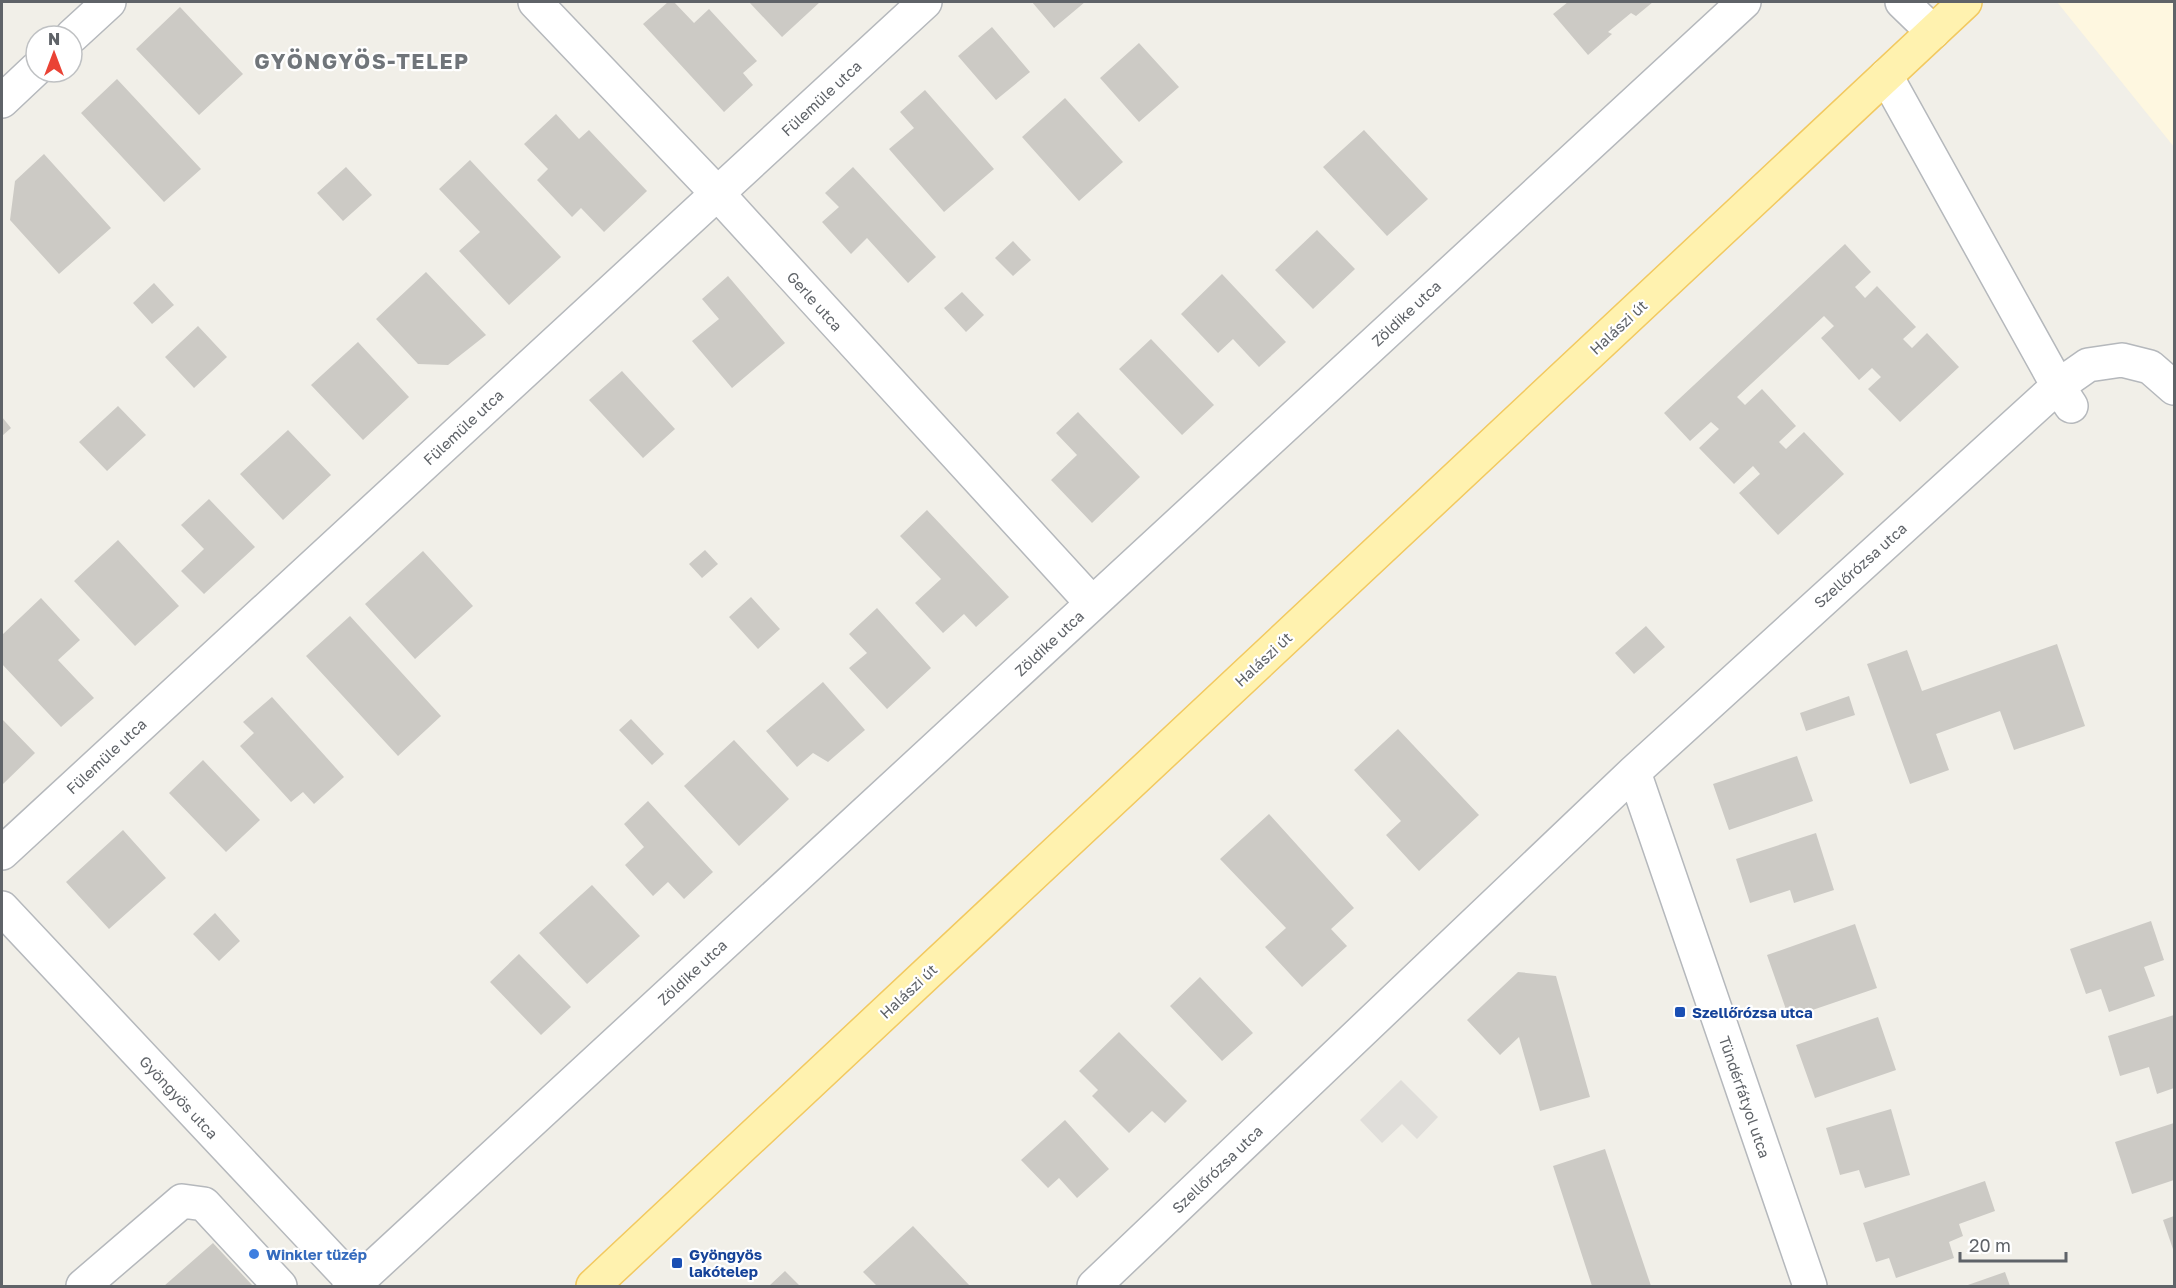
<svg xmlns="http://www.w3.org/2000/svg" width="2176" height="1288" font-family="'Golos Text',sans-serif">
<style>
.commercial{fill:#fef7e0}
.industrial{fill:#e0deda}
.building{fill:#cccac5}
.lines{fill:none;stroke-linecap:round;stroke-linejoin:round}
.minor-casing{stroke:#b5b8bc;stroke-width:36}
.major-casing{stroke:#f2c960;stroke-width:36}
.minor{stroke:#fff;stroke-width:33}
.major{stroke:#fff2af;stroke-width:33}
.transit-dot{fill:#1a4fb4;stroke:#fff;stroke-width:2}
.shop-dot{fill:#3f7fe0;stroke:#fff;stroke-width:2}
.labels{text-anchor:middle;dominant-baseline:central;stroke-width:4.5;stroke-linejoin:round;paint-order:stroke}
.street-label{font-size:15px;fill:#5f6368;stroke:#fff}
.transit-label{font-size:15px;font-weight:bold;fill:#164399;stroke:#fff;text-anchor:start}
.shop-label{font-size:15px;font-weight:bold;fill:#366cbe;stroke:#fff;text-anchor:start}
.district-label{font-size:21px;font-weight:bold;letter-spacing:1.5px;fill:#70757a;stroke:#fff}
</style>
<rect width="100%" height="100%" fill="#f1efe8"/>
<path class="commercial" d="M2057 2H2174V147Z"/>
<path class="industrial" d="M1401 1080 1438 1117 1417 1139 1402 1124 1382 1143 1360 1120Z"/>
<path class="building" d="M668 2H674L694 23 709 9 757 61 743 73 753 85 724 112 643 24Z
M749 2H820L782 37Z
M1032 2H1085L1054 28Z
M1568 2H1653L1636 16 1631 13 1608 32 1612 34 1588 55 1553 14Z
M180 7 243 74 199 115 136 49Z
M992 27 1030 72 996 100 958 56Z
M1139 43 1179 87 1139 122 1100 78Z
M117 79 201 169 164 202 81 113Z
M925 90 994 169 944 212 889 149 914 128 900 112Z
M1065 98 1123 162 1079 201 1022 137Z
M556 114 579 139 589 130 647 191 604 232 581 208 572 217 537 180 548 169 524 144Z
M1364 130 1428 199 1387 236 1323 167Z
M44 154 111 228 59 274 10 220 15 181Z
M470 160 561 257 509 305 459 251 480 232 439 189Z
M346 167 372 195 343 221 317 193Z
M853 167 936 257 908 283 867 238 851 254 822 222 839 207 825 193Z
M1317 230 1355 269 1313 309 1275 270Z
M1013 241 1031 260 1013 276 995 258Z
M1845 244 1871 272 1855 287 1865 298 1877 286 1916 327 1903 339 1912 348 1927 333 1959 367 1900 422 1868 389 1881 377 1872 368 1859 380 1821 338 1834 326 1824 316 1737 397 1745 405 1762 389 1796 426 1779 442 1786 449 1804 432 1844 474 1778 535 1739 493 1760 474 1753 466 1734 484 1699 448 1719 429 1711 422 1690 441 1664 413Z
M426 272 486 335 448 365 418 364 376 319Z
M1222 274 1286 342 1259 367 1233 339 1218 353 1181 314Z
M728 276 785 343 732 388 692 341 719 319 702 299Z
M154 283 174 305 152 324 133 303Z
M962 292 984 315 966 332 944 308Z
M198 326 227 357 194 388 165 357Z
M1151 339 1214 405 1182 435 1119 369Z
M358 342 409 397 363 440 311 385Z
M622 371 675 429 643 458 589 400Z
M118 406 146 435 107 471 79 442Z
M1078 412 1140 477 1092 523 1051 480 1077 455 1056 433Z
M2 417 11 428 2 436Z
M288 430 331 475 283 520 240 474Z
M209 499 255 547 204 594 181 571 204 549 181 525Z
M927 510 1009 597 976 627 964 614 943 633 915 603 941 579 900 536Z
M118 540 179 606 135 646 74 581Z
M705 550 718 564 702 578 689 564Z
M423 551 473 606 415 659 365 604Z
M751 597 780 629 758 649 729 617Z
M41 598 80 640 58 660 94 698 61 727 2 664V635Z
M877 608 931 668 887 709 849 668 867 653 849 634Z
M350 616 441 716 398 756 306 656Z
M1646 626 1665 647 1634 674 1615 653Z
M2057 644 2085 726 2014 750 2000 711 1936 734 1949 770 1910 784 1867 664 1907 650 1922 691Z
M823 682 865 730 828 762 813 753 797 767 766 731Z
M1849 696 1855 715 1806 731 1800 713Z
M272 697 344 777 314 804 303 792 291 802 240 746 254 733 243 722Z
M2 719 35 753 2 785Z
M631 719 664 754 652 765 619 730Z
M1398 729 1479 815 1419 871 1386 835 1401 821 1354 770Z
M734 740 789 799 739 846 684 786Z
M1797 756 1813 801 1729 830 1713 784Z
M203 760 260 820 226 852 169 793Z
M648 801 713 872 684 899 668 882 653 896 625 865 644 847 624 824Z
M1269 814 1354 908 1331 929 1347 946 1302 987 1265 947 1286 928 1220 859Z
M123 830 166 878 109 929 66 882Z
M1816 833 1834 890 1794 903 1790 890 1750 903 1736 859Z
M592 885 640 936 587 984 539 933Z
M215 913 240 941 219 961 193 934Z
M2151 921 2164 960 2144 967 2155 996 2109 1012 2101 989 2086 994 2070 949Z
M1855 924 1877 988 1789 1018 1767 955Z
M519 954 571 1007 541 1035 490 982Z
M1518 972 1556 976 1590 1097 1540 1111 1519 1037 1500 1055 1467 1020Z
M1200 977 1253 1033 1222 1061 1170 1006Z
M2174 1015V1088L2157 1094 2149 1067 2120 1076 2108 1036Z
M1878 1017 1896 1070 1815 1098 1796 1045Z
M1119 1032 1187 1101 1165 1123 1152 1111 1129 1133 1092 1096 1098 1090 1079 1071Z
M1891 1109 1910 1175 1865 1188 1859 1170 1840 1175 1826 1128Z
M1065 1120 1109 1169 1077 1198 1059 1178 1048 1188 1021 1160Z
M2174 1123V1180L2132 1194 2115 1142Z
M1605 1149 1651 1286H1592L1553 1166Z
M1985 1181 1995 1211 1959 1224 1963 1236 1949 1242 1954 1258 1896 1278 1889 1258 1876 1262 1863 1223Z
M2174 1216V1252L2163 1220Z
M913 1226 970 1286H877L863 1272Z
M213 1243 253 1286H164Z
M785 1271 800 1286H769Z
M2005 1272 2010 1286H1965Z"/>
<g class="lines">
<g class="minor-casing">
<path id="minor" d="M535 2 717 193 1092 603
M1902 2 1933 32
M72 36 109 2
M1886 76 2058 386 2071 406
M2 101 36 69
M1634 772 1810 1286
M2 853 925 2
M2 908 357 1286
M83 1286 182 1201 204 1204 280 1286
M349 1286 355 1284 1744 2
M1094 1286 1634 772 2058 386 2088 365 2122 360 2150 367 2174 388"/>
</g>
<g class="major-casing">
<path id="major" d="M593 1286 1965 2"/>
</g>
<use href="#minor" class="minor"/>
<use href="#major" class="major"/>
</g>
<g class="transit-dot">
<rect x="1674" y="1006" width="12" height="12" rx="3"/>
<rect x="671" y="1257" width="12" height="12" rx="3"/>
</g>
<circle class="shop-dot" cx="254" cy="1254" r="6"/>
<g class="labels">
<g class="street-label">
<text transform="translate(821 98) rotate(-43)">Fülemüle utca</text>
<text transform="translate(815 301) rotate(48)">Gerle utca</text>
<text transform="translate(1406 313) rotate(-43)">Zöldike utca</text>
<text transform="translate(1618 327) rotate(-43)">Halászi út</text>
<text transform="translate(463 427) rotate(-43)">Fülemüle utca</text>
<text transform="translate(1860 565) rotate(-42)">Szellőrózsa utca</text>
<text transform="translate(1049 643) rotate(-43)">Zöldike utca</text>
<text transform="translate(1263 659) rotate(-43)">Halászi út</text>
<text transform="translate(106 756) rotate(-43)">Fülemüle utca</text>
<text transform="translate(692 972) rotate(-43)">Zöldike utca</text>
<text transform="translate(908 991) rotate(-43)">Halászi út</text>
<text transform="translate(179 1097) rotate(47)">Gyöngyös utca</text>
<text transform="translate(1745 1097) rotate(71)">Tündérfátyol utca</text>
<text transform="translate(1217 1169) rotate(-44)">Szellőrózsa utca</text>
</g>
<g class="transit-label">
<text x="1692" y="1012">Szellőrózsa utca</text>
<text x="689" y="1254">Gyöngyös<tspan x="689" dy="17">lakótelep</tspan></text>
</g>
<g class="shop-label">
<text x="266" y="1254">Winkler tüzép</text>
</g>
<g class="district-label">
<text x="362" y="61">GYÖNGYÖS-TELEP</text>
</g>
</g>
<rect width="2176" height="1288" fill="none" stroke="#5f6368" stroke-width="6"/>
<g transform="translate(54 54)"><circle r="28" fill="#ffffff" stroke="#bfc1c3" stroke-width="1.5"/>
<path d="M0-4.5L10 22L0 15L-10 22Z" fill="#ea4335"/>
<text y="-9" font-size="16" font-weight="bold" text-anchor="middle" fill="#5f6368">N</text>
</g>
<path d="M1960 1252v9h106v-9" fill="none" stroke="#5f6368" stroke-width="3"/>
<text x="1969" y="1252" font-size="18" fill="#5f6368" stroke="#ffffff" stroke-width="4.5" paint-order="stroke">20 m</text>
</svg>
